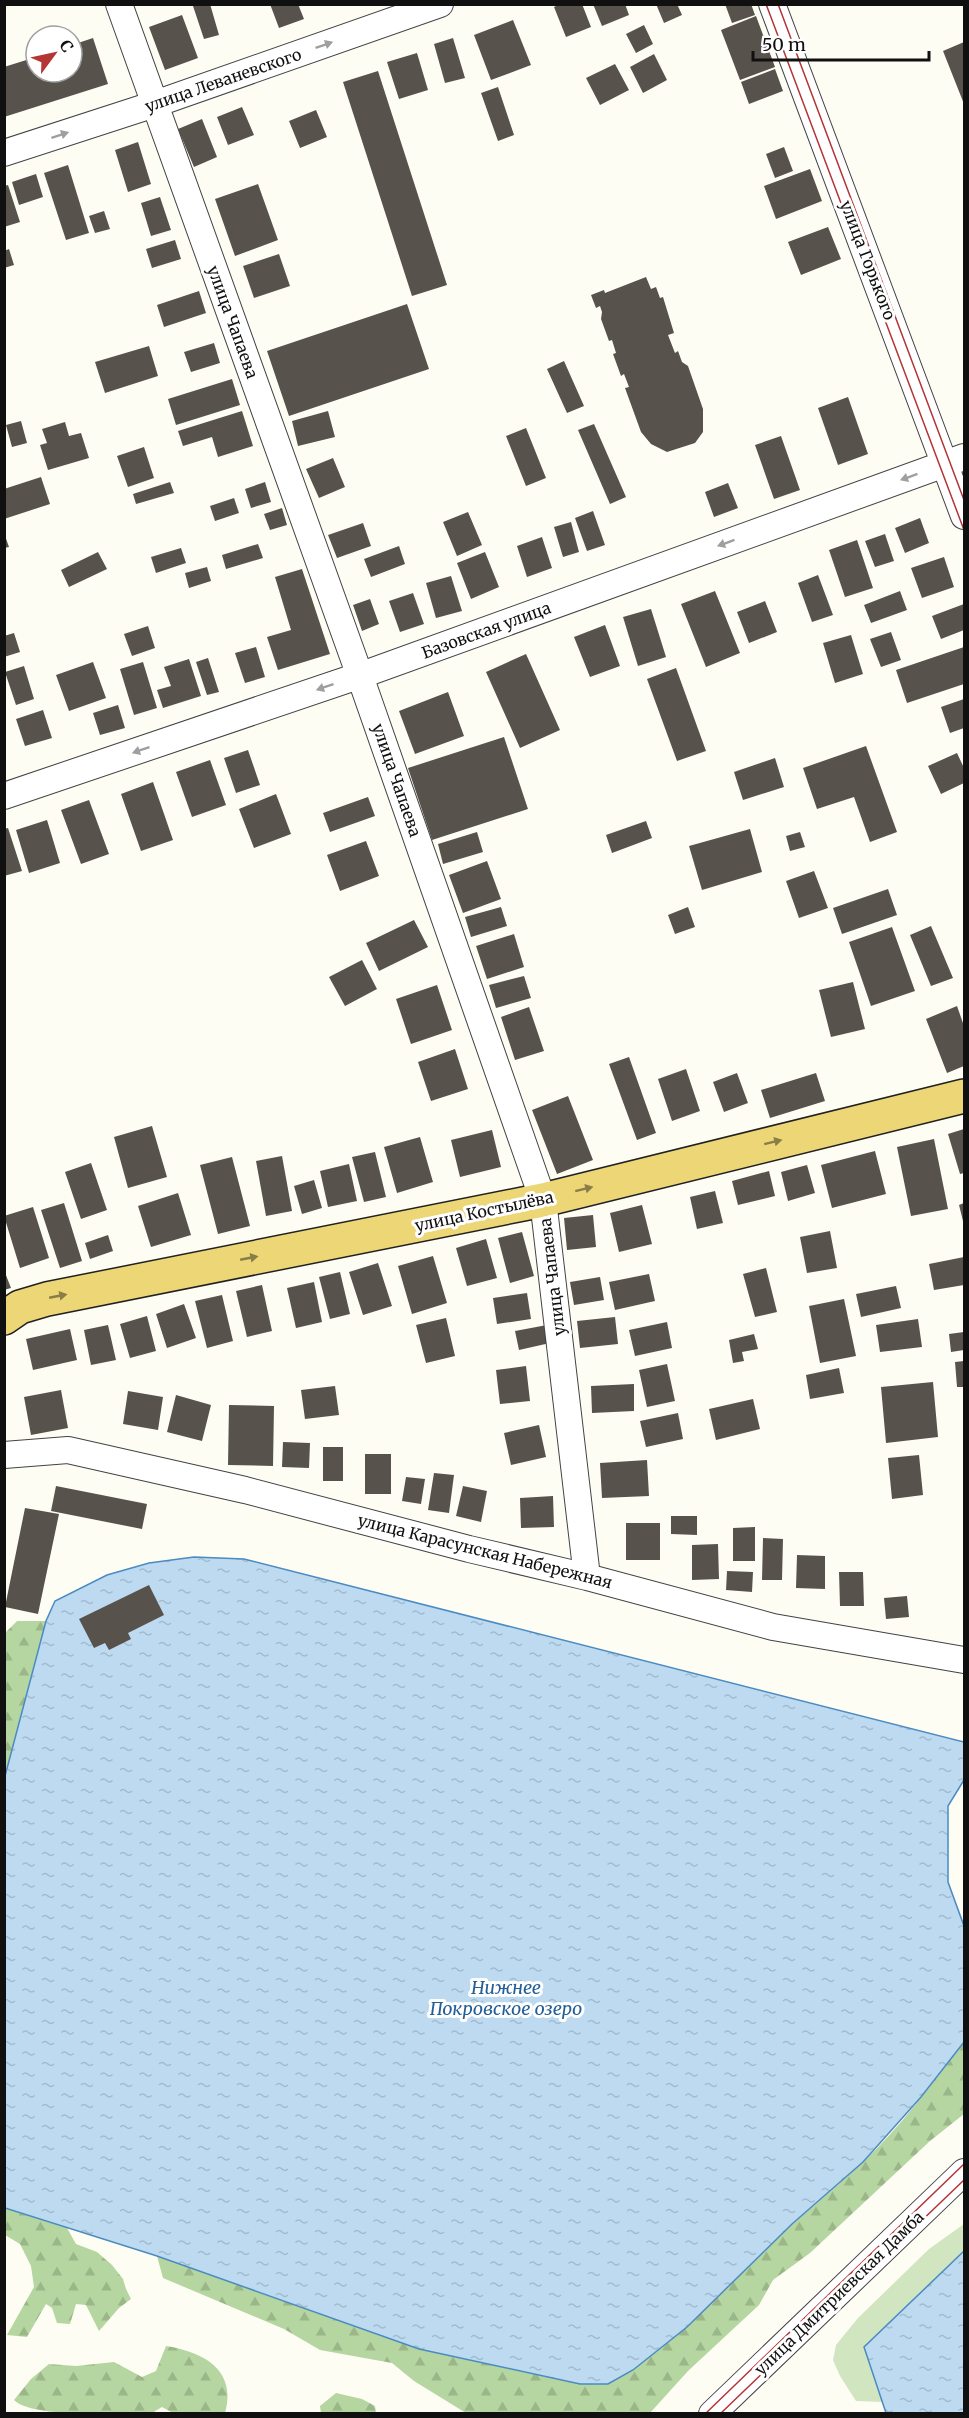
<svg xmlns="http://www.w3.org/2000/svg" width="969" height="2418" font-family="Merriweather,serif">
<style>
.grass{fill:#d1e6c0}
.forest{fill:url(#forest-firs)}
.water{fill:url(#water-ripples);stroke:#4a8bc2;stroke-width:1.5}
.building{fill:#58524d}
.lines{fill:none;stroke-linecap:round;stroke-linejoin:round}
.minor-casing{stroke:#434343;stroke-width:28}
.major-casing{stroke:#212121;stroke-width:36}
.minor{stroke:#fff;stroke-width:26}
.major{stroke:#ecd676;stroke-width:33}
.tram{stroke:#b43534;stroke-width:1.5}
.oneway{fill:#9f9f9f}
.oneway2{fill:#897d48}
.labels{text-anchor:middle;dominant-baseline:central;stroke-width:6;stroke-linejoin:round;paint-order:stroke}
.street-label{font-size:16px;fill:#101010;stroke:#fff}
.water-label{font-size:18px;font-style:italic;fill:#235e97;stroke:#fff}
</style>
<defs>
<pattern id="forest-firs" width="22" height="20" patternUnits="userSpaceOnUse" patternTransform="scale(1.5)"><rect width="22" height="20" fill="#b5d6a0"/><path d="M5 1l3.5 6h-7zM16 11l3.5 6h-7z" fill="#9bb789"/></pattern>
<pattern id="water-ripples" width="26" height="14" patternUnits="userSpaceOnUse" patternTransform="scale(1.5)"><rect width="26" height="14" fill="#bddaf1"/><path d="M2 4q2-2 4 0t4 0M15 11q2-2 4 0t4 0" fill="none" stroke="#a1bace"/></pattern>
</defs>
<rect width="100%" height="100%" fill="#fefdf4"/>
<path class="grass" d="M964 2224V2251L864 2347 883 2402 856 2401 840 2376 833 2360 836 2345 858 2318 929 2249Z"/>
<path class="forest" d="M17 1621H46L5 1776V1633Z
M964 2042V2114L930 2141 810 2253 773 2280 759 2305 688 2371 650 2413H466L414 2381 392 2363 320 2350 284 2329 163 2278 157 2256 419 2349 580 2384C675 2312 774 2245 861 2164 900 2128 932 2083 964 2042Z
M5 2208 67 2228 76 2244 97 2252 112 2265 123 2279 126 2289 131 2299 119 2308 99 2331 86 2305 76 2304 70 2324 57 2323 52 2308 46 2304 27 2337 7 2335 34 2287 31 2266 20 2244 5 2235Z
M166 2346C204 2352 237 2370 225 2413H173L162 2407 152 2413C124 2414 30 2418 14 2400L31 2379 49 2364 76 2366 114 2362 142 2377 156 2371Z
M336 2393 362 2399 375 2406 376 2413H321L320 2406Z"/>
<path class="water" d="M194 1557 244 1559 964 1742V1780L948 1806V1882L964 1926V2042L921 2097 863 2162 792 2224 687 2327 633 2370 608 2384H580L419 2349 157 2256 5 2208V1776L46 1621 55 1601 107 1575 149 1563Z
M964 2251V2413H886L864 2347Z"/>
<path class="building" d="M200 4H210L219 35 204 39 193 6Z
M270 4H298L304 19 279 28Z
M560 4H582L591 27 566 37 554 7Z
M593 4H625L629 15 602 26Z
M656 4H677L682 15 664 23Z
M725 4H751L755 15 732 23Z
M182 15 198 58 165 70 149 27Z
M756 16 775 67 740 80 721 30Z
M513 20 531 65 491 80 474 35Z
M644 25 653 44 636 53 626 34Z
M93 38 108 84 4 117V67L36 57V72H72V45Z
M453 38 465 78 445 83 434 44Z
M964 42V104L943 51Z
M417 53 428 90 399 99 387 62Z
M654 54 667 80 643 93 630 67Z
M615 64 629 90 600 105 586 78Z
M775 69 783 91 749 104 741 82Z
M378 71 447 285 412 296 343 82Z
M498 87 514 135 498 141 481 93Z
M242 107 254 135 228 145 217 117Z
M316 110 327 137 300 148 289 121Z
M202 119 217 157 194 167 178 129Z
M138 142 151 184 128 192 115 150Z
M784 147 793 171 775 178 766 154Z
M68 165 89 233 66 240 44 173Z
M810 169 822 201 776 219 764 186Z
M36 174 43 197 19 205 12 182Z
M258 184 278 240 235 256 215 199Z
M8 185 20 222 4 227V186Z
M160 197 171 230 151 236 141 203Z
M104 211 110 229 95 233 89 216Z
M828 227 841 259 801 275 788 242Z
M175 240 181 259 152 268 146 249Z
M9 249 14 265 4 268V251Z
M279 254 290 286 254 298 243 266Z
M646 277 651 289 656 287 660 298 663 297 674 333 668 335 675 353 678 351 682 362 688 366 703 409V432L695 443 667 452 651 444 641 432 625 388 629 387 624 374 621 376 613 354 616 353 612 340 609 341 601 319 602 312 600 306 596 308 591 295 604 290 605 293Z
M199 291 206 313 164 327 157 305Z
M407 304 429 369 289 416 267 351Z
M214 343 220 363 191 372 184 352Z
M149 346 158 376 105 393 95 362Z
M564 361 584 406 567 413 547 369Z
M232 379 240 405 176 425 168 399Z
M848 397 868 454 838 465 818 408Z
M242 411 253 446 218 457 212 437 183 446 178 431Z
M328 411 335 437 298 446 292 421Z
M21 421 27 443 12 447 6 425Z
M65 422 69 436 81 433 89 458 48 470 40 445 47 443 42 429Z
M594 424 626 497 610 504 578 430Z
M526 428 546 478 526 486 506 436Z
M781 436 800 490 774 499 755 445Z
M144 447 154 478 128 487 117 456Z
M333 458 345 487 319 498 306 469Z
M41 477 50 504 4 519V489Z
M170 482 174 493 136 504 133 494Z
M265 482 271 502 251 508 245 489Z
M728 483 738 508 714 517 705 492Z
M234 498 239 513 215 521 210 506Z
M282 508 287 525 270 530 264 514Z
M593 511 605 545 587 551 575 518Z
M468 512 482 545 457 556 443 522Z
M920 518 929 543 905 553 895 528Z
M571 522 579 552 563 557 554 527Z
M363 523 371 546 337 558 328 535Z
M4 533 9 547 4 548Z
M885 534 894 561 875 567 865 541Z
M542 537 552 568 527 577 517 546Z
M857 540 873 588 845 597 829 550Z
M258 544 263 558 226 569 222 555Z
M399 546 405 564 371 577 364 559Z
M181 548 186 563 156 573 151 557Z
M98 552 107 569 69 587 61 570Z
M485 552 499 587 471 599 457 563Z
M944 557 954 587 922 598 911 568Z
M207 567 211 581 189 588 185 573Z
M302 569 330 654 278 670 267 637 291 630 275 577Z
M818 575 833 615 812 622 798 583Z
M451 576 462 611 436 618 426 583Z
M715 591 740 653 706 667 681 604Z
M900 591 907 610 871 623 864 605Z
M413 593 424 624 400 632 389 601Z
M370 599 379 624 362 631 353 605Z
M765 601 777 632 749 643 737 612Z
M964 604V630L941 639 932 616Z
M651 609 666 657 638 666 623 617Z
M605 625 620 666 590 677 574 637Z
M148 626 155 648 132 656 124 634Z
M891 632 901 660 881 667 870 639Z
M14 633 20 652 4 657V636Z
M851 635 863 674 835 683 823 643Z
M256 647 265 677 245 683 235 653Z
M964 647V684L907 703 896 670Z
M526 654 560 730 520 748 486 672Z
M208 658 219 692 207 695 196 662Z
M189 659 201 696 163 708 157 690 171 686 164 667Z
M93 662 106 698 69 711 56 675Z
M143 662 157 708 134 715 120 669Z
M24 666 34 699 16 705 5 672Z
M676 668 706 751 677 761 647 679Z
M448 692 464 736 415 754 399 711Z
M964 699V728L950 733 941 707Z
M118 705 125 728 100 735 93 713Z
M43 710 52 738 25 746 16 719Z
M504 737 528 809 432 840 408 768Z
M866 746 897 832 870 842 854 797 817 809 803 768Z
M248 750 260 785 236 793 224 758Z
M957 753 964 768V783L941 794 928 766Z
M775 758 784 787 743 800 734 772Z
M210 760 226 805 192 817 176 772Z
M153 782 173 840 141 851 121 794Z
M276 794 291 834 254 848 239 809Z
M368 797 375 816 330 832 323 813Z
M89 800 109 854 81 864 61 810Z
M47 820 60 863 29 873 16 830Z
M646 821 652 838 612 853 606 835Z
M8 828 22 871 4 876V829Z
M750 829 762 872 702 890 689 846Z
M477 832 483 852 443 864 438 844Z
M800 832 805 847 790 851 786 836Z
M366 841 379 876 340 891 327 855Z
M487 861 501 899 463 913 449 875Z
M814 871 828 908 799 918 786 881Z
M888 889 897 915 842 934 833 908Z
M501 907 507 926 471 937 465 917Z
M688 907 695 927 675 934 668 915Z
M414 920 428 947 379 971 366 943Z
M931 926 953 978 931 986 910 935Z
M892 927 915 991 871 1006 849 942Z
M514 934 524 967 487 979 476 946Z
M362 960 377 989 345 1006 329 977Z
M524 976 531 998 496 1008 489 985Z
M853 982 865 1029 831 1037 819 990Z
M437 985 452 1030 411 1044 396 999Z
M957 1006 964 1026V1066L947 1073 926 1019Z
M529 1007 544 1051 515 1060 501 1017Z
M455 1049 468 1089 431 1101 418 1062Z
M629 1057 656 1133 637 1140 609 1064Z
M686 1069 700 1111 672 1121 658 1079Z
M737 1073 748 1103 724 1112 713 1082Z
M816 1073 825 1101 770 1118 761 1090Z
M568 1096 593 1160 557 1174 532 1110Z
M152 1126 167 1177 128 1188 114 1137Z
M964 1129V1173L960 1174 948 1134Z
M492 1130 501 1167 460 1177 451 1140Z
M420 1137 433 1182 397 1193 384 1147Z
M934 1139 948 1209 911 1216 897 1147Z
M875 1151 886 1194 832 1208 821 1165Z
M375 1152 386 1197 364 1202 352 1157Z
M282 1156 292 1211 266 1216 256 1161Z
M232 1157 250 1226 218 1234 200 1165Z
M91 1163 107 1210 81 1219 65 1172Z
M349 1164 357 1201 328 1207 320 1171Z
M807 1165 815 1193 788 1201 781 1172Z
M769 1171 775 1196 738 1205 732 1181Z
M314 1180 322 1208 302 1214 294 1186Z
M715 1191 723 1223 697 1229 690 1197Z
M178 1193 191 1235 151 1247 138 1206Z
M64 1203 82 1261 60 1268 41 1210Z
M964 1203V1225L959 1205Z
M642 1205 652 1244 619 1252 610 1213Z
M33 1207 49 1258 20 1268 4 1216Z
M593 1215 596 1247 567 1250 564 1218Z
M830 1231 837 1268 807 1273 800 1237Z
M522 1232 534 1276 510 1283 498 1238Z
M108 1235 113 1251 90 1259 85 1243Z
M486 1239 497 1278 467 1286 456 1248Z
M433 1256 447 1303 412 1314 398 1266Z
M964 1257V1285L934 1290 929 1264Z
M378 1263 392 1306 363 1315 349 1272Z
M766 1268 777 1312 755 1317 743 1274Z
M4 1270 11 1288 4 1290Z
M340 1272 350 1314 330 1319 319 1277Z
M649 1274 655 1301 615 1310 609 1282Z
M600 1277 604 1300 574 1305 570 1282Z
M314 1282 322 1322 296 1328 287 1288Z
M262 1285 272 1331 247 1337 236 1291Z
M896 1286 901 1308 861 1317 856 1294Z
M527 1293 531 1319 497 1324 493 1298Z
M222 1295 233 1341 207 1348 195 1301Z
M844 1299 856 1356 820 1363 809 1306Z
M184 1304 196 1338 167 1348 156 1314Z
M147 1316 156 1351 130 1358 120 1324Z
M615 1317 618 1344 580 1348 577 1321Z
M446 1318 455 1356 426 1363 416 1325Z
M918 1319 922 1347 880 1352 876 1325Z
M667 1322 672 1348 635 1356 629 1330Z
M108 1325 116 1360 91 1365 84 1330Z
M547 1325 550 1343 519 1350 515 1331Z
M70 1329 77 1360 33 1370 26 1339Z
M964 1332V1350L951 1352 949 1334Z
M754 1334 758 1349 742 1352 744 1361 733 1363 729 1340Z
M964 1361V1387H957L955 1362Z
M667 1364 675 1401 647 1407 639 1370Z
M526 1366 530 1401 500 1404 496 1370Z
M839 1368 844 1393 810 1399 806 1375Z
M933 1382 938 1437 886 1443 881 1387Z
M634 1384V1411L592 1413 591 1386Z
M335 1386 339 1415 305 1419 301 1390Z
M61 1390 68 1428 31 1435 24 1397Z
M128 1391 163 1397 158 1430 123 1424Z
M176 1395 211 1405 202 1441 167 1432Z
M753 1399 760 1429 716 1440 709 1409Z
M229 1405 274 1406 273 1466 228 1465Z
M678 1413 683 1439 646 1447 640 1421Z
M539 1425 546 1457 511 1465 504 1433Z
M283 1442 310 1443 309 1468 282 1467Z
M323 1447H343V1481H323Z
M365 1454H391V1494H365Z
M919 1455 923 1495 892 1499 888 1458Z
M647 1460 649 1496 602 1498 600 1463Z
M434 1473 454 1475 449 1513 428 1510Z
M406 1477 425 1479 421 1504 402 1501Z
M56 1486 147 1504 142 1529 51 1511Z
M463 1486 487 1491 481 1522 456 1516Z
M553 1496 554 1527 521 1528 520 1498Z
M25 1508 59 1514 38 1614 5 1607Z
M671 1516H697V1535L671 1534Z
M626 1523H660V1560H626Z
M755 1527V1561H733V1528Z
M763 1538 783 1539 782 1580H762Z
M718 1544 719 1579 692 1580V1545Z
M797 1555 825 1556V1589L796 1588Z
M727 1571 753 1572 752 1592 726 1590Z
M839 1572H863L864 1606H840Z
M149 1585 164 1615 128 1633 131 1639 109 1650 105 1643 94 1648 79 1619Z
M907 1596 909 1617 886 1619 884 1598Z"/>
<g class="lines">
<g class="minor-casing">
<path id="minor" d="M119 4 360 676 543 1200 587 1577
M772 4 964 516
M4 153 155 104 440 4
M4 796 370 672 964 457
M4 1455 68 1450 245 1490 469 1549 587 1577 773 1627 964 1660
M712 2414 964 2172"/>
</g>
<g class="major-casing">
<path id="major" d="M4 1318 20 1307 47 1299 543 1200 964 1096"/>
</g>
<use href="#minor" class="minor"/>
<use href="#major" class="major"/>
<path class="tram" d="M766 4 964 530
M778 4 964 500
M705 2414 964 2164
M720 2414 964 2180"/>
</g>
<defs><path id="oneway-solid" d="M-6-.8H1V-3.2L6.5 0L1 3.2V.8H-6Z" transform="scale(1.5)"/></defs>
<g class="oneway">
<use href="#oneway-solid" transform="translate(324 45) rotate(-19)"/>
<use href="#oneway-solid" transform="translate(60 135) rotate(-18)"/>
<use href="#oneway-solid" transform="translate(909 477) rotate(160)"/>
<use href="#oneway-solid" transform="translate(726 543) rotate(160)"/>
<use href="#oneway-solid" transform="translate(325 687) rotate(161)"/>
<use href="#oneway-solid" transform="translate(141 750) rotate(161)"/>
</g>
<g class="oneway2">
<use href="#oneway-solid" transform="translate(773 1142) rotate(-14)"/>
<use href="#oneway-solid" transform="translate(584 1189) rotate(-14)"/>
<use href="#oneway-solid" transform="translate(249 1258) rotate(-11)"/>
<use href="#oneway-solid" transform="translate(58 1296) rotate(-11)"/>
</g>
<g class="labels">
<g class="street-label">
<text transform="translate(223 80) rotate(-19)">улица Леваневского</text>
<text transform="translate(868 260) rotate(69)">улица Горького</text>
<text transform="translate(233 322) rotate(70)">улица Чапаева</text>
<text transform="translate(486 630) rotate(-20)">Базовская улица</text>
<text transform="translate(397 780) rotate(71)">улица Чапаева</text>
<text transform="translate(484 1211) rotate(-12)">улица Костылёва</text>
<text transform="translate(552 1277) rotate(-97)">улица Чапаева</text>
<text transform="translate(485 1551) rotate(14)">улица Карасунская Набережная</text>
<text transform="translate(839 2293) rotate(-44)">улица Дмитриевская Дамба</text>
</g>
<g class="water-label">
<text x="506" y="1987">Нижнее<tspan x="506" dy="21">Покровское озеро</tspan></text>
</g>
</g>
<rect width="969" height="2418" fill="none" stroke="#101010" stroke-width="12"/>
<g transform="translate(54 54) rotate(57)"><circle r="28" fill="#ffffff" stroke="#9f9f9f" stroke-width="1.5"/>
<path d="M0-4.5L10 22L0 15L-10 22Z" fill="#b43534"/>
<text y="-9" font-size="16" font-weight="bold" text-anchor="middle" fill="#101010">С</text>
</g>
<path d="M753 51v9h176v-9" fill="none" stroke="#101010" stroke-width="3"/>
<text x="762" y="51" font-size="18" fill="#101010" stroke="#ffffff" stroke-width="4.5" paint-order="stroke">50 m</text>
</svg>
